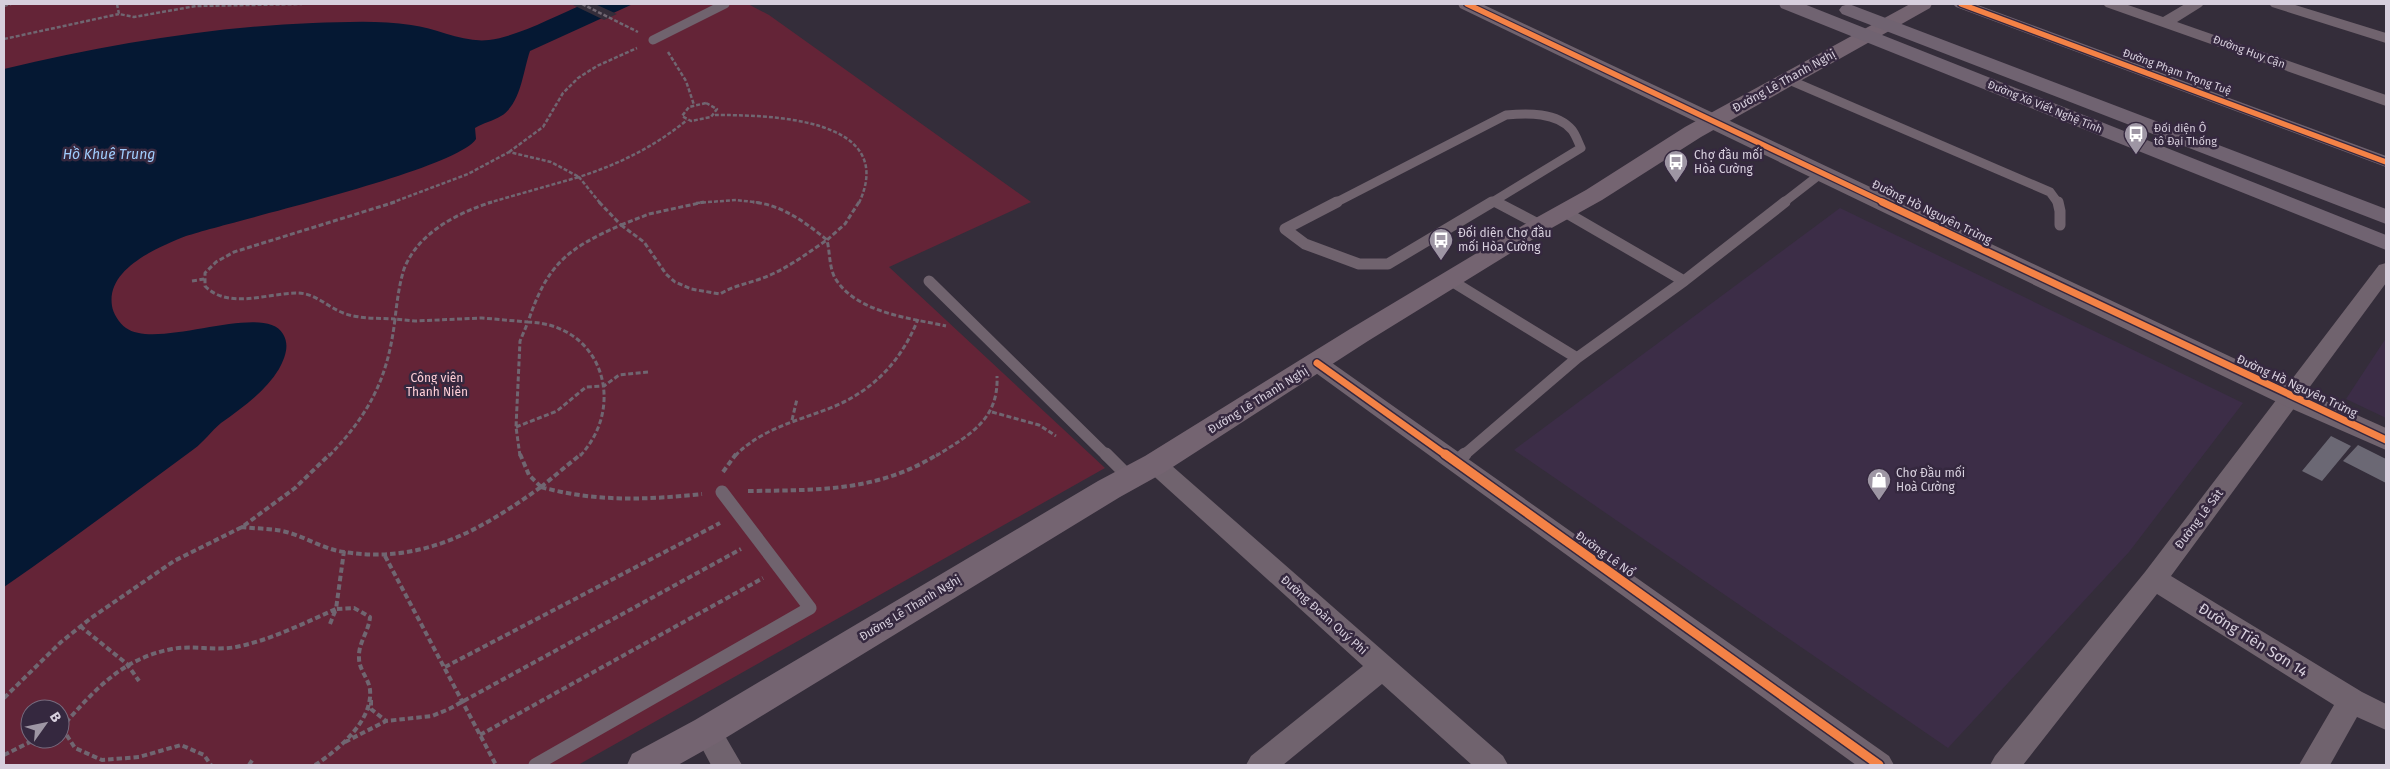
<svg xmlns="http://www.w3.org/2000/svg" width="2390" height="769" font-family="'Fira Sans',sans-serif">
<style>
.built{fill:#3c2d47}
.green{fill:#642437;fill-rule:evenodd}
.water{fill:#051833}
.pier{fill:#342d3a}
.building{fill:#6b6874}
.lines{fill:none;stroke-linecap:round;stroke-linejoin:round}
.path-far2{stroke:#706671;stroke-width:2.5;stroke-dasharray:4 2;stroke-linecap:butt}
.path-far1{stroke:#706671;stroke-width:3;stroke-dasharray:5 2.5;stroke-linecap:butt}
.path{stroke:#706671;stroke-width:4;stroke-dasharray:5.5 3;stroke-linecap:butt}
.service-far2{stroke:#70636e;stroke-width:9}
.service-far1{stroke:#70636e;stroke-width:11}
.service{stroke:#70636e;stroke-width:13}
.minor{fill:#70636e;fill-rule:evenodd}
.tertiary{fill:#70636e;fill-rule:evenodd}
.secondary{fill:#746471;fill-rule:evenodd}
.primary{fill:#706371;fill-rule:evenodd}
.cycleway-far2-casing{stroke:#35283f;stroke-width:8}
.cycleway-far1-casing{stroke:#35283f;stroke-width:10}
.cycleway-casing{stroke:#35283f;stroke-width:12}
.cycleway-far2{stroke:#f48246;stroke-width:5.5}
.cycleway-far1{stroke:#f48246;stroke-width:7}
.cycleway{stroke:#f48246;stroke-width:9}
.labels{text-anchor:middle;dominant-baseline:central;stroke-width:5;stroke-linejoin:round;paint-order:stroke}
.far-street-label{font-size:11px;fill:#d7cfdd;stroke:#35283f}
.far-poi-label{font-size:11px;fill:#d7cfdd;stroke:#35283f;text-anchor:start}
.street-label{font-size:12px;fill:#d7cfdd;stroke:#35283f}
.poi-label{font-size:12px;fill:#d7cfdd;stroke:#35283f;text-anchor:start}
.park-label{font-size:12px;fill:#feced6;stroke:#35283f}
.water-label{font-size:14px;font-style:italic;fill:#a0ccfd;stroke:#35283f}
.near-street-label{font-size:15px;fill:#d7cfdd;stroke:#35283f}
</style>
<rect width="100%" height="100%" fill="#342d3a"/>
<path class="built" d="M1840 208 2243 403 2129 552 1948 748 1514 450Z
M2386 338V418L2346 399Z"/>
<path class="green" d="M4 4H748L769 15 1031 202 889 267 1105 468 578 765H4ZM30 709H60V739H30Z"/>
<path class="water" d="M584 4H633L530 51C523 71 521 104 501 116 493 121 483 123 475 128L476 139C456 170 235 220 186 236 159 247 106 268 112 306 113 313 119 323 126 328 158 351 264 301 283 334 290 345 285 358 279 369 265 392 242 408 221 423 211 431 204 442 194 449 131 495 68 543 4 587V69C105 45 209 27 313 23 345 22 380 20 411 25 437 28 462 43 489 40 519 36 555 16 584 4Z"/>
<path class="pier" d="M577 4H595L617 14 604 20 573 5Z"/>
<path class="building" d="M2331 436 2351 446 2322 481 2302 471Z
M2358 445 2386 459V483L2343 461Z"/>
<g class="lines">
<path class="path-far2" d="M117 4 119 14 134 17 196 6 302 4
M582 4 638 32
M4 6 11 4
M4 39 119 14
M668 52 686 81 694 105
M706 103 717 109 711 117 691 121 682 116 689 107Z
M715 115C768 115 899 117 859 203
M509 152 543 127 563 93 578 78 597 66 637 48
M391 203 468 174 509 152
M488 203 579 177 551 162 509 152
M600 203 579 177C619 164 654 147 687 120
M696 203 736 200 762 203"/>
<path class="path-far1" d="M395 202 234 252 216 262 205 273V286C228 310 268 293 297 293 316 293 328 308 346 314 361 319 379 318 395 319 397 302 399 285 404 269 418 233 457 213 492 202
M599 202 621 225
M859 202 845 224 827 240C830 252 829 267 835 278 856 313 910 318 946 326
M621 225 644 242 666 274 675 282 691 289 720 294C733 286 746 284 760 279 784 271 806 254 827 240 805 222 782 205 753 202
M621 225 649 214 704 202
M192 281 204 279
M992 412 1039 425 1056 436
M792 420 797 399
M516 427 557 411 586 387 604 386 619 375 648 372
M329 456C370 413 388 378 395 319L415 321 482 318 528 322C547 265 566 249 621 225
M520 456 516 427 520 341 528 322C601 324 628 404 580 456
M735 456C762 428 798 421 833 407 874 390 902 360 918 319
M936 456C969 435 999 420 997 376"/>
<path class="path" d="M520 454 529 475 541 487
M723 472 736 454
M541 487C595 502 646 500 702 494
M541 487 581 454
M748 491C817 490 878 492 938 454
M241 527C257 529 275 528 290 533 309 539 324 549 344 552 423 564 479 531 541 487
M385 556 496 765
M80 626 127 664 139 681
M445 667 720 523
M4 698 61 642 91 618 174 561 242 527 295 488 330 454
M371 700V709L386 721
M62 728 75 748 102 760 139 757 181 745 204 755 211 765
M60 729C93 692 120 659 172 649 193 645 215 651 236 647 271 640 304 623 336 609L344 551
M480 735 763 578
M345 742 386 721 432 716 449 709 741 549
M4 755 36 739
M249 765 253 759
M315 765C338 750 373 721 370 690 369 679 359 670 359 658 358 643 369 631 370 617L354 608 336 609 330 624"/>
<path class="service-far2" d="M653 40 725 4
M1787 79 2050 192 2058 203
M1494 201 1499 203
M1335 203 1506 115C1527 113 1557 112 1572 130 1576 135 1578 142 1581 148L1494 201
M1490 203 1494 201
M1783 203 1823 172"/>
<path class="service-far1" d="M1337 202 1285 229 1305 244 1359 264H1388L1492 202
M1496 202 1540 225
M2058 202 2060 211V225
M1450 280 1577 358 1684 281 1565 212
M929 281 1107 456
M1684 281 1785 202
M1463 456 1577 358"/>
<path class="service" d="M1106 454 1129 477
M1457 461 1465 454
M535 765 810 608 722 492"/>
<path class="minor" d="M1953 4H1975L2386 156V167L1956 7Z
M2103 4H2125L2163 17 2185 4H2204L2201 7 2177 22 2386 95V106L2106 7Z
M2269 4H2292L2386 33V43L2272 7Z
M2386 263V283L2171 576 2362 692 2386 704V730L2357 717 2330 765H2299L2334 705 2157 594 2023 765H1990L1995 756 2145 572 2379 265Z
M1317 356 1325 358 1889 756 1894 765H1856L1309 368 1306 363 1309 358Z
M1155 455 1163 458 1503 756 1508 765H1472L1382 684 1283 765H1246L1251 756 1363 666 1147 470 1143 464 1147 458Z
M707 718 717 722 742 765H711L693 731 697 722Z"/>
<path class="tertiary" d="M1458 4H1482L2301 390 2386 428V450L2281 404 1460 8Z"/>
<path class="secondary" d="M1910 4H1932L1930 8 1701 137 1602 200 1548 230 1368 341 1165 472 1120 497 719 742 678 765H627L632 754 695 720 1098 481 1145 456 1350 329 1532 220 1586 190 1685 127Z"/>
<path class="primary" d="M1779 4H1804L2386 235V250L1781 8Z
M1849 4 2386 209V224L1842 14 1839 10 1842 6Z"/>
<g class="cycleway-far2-casing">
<path id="cycleway-far2" d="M1467 4 1885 203
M1961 4 2386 162"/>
</g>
<g class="cycleway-far1-casing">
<path id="cycleway-far1" d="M1882 202 2386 440
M1317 363 1447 456"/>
</g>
<g class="cycleway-casing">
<path id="cycleway" d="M1445 454 1879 765"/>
</g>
<use href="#cycleway-far2" class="cycleway-far2"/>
<use href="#cycleway-far1" class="cycleway-far1"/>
<use href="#cycleway" class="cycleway"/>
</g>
<defs>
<g id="bus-pin" transform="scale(1.25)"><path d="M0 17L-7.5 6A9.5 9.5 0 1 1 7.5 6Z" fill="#9e96a4" stroke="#35283f"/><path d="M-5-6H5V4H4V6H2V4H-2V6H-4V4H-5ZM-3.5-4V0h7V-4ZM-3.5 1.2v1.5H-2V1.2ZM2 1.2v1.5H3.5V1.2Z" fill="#fff"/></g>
<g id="shop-pin" transform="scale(1.25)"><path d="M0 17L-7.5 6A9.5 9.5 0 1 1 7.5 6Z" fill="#9e96a4" stroke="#35283f"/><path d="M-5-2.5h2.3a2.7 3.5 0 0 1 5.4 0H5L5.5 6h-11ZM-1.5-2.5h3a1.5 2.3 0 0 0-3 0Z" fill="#fff"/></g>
</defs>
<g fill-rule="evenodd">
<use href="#bus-pin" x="2136" y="134"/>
<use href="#bus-pin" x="1676" y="162"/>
<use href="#bus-pin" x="1441" y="240"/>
<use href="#shop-pin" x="1879" y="480"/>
</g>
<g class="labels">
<g class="far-street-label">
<text transform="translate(2249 52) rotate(20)">Đường Huy Cận</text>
<text transform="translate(2177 72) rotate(20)">Đường Phạm Trọng Tuệ</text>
<text transform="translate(2045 107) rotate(22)">Đường Xô Viết Nghệ Tĩnh</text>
</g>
<g class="far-poi-label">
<text x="2154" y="128">Đối diện Ô<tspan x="2154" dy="13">tô Đại Thống</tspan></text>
</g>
<g class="street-label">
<text transform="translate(1784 81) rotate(-29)">Đường Lê Thanh Nghị</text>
<text transform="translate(1932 212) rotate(26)">Đường Hồ Nguyên Trừng</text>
<text transform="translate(2297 386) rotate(25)">Đường Hồ Nguyên Trừng</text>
<text transform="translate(1258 400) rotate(-32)">Đường Lê Thanh Nghị</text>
<text transform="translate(2199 519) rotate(-53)">Đường Lê Sát</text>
<text transform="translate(1605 554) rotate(36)">Đường Lê Nổ</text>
<text transform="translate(910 608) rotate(-31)">Đường Lê Thanh Nghị</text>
<text transform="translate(1324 615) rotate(42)">Đường Đoàn Quý Phi</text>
</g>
<g class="poi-label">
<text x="1694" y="155">Chợ đầu mối<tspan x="1694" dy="14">Hòa Cường</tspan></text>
<text x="1458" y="233">Đối diện Chợ đầu<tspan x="1458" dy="14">mối Hòa Cường</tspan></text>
<text x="1896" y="473">Chợ Đầu mối<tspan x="1896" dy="14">Hoà Cường</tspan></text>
</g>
<g class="park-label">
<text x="437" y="378">Công viên<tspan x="437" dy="14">Thanh Niên</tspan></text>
</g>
<g class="water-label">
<text x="109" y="154">Hồ Khuê Trung</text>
</g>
<g class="near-street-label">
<text transform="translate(2253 640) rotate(32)">Đường Tiên Sơn 14</text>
</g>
</g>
<rect width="2390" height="769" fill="none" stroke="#d7cfdd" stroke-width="10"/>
<g transform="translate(45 724) rotate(57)"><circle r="24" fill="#35283f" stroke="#766b7e"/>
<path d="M0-4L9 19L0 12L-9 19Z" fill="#9e96a4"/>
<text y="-8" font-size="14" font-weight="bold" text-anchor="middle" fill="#d7cfdd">B</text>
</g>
</svg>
